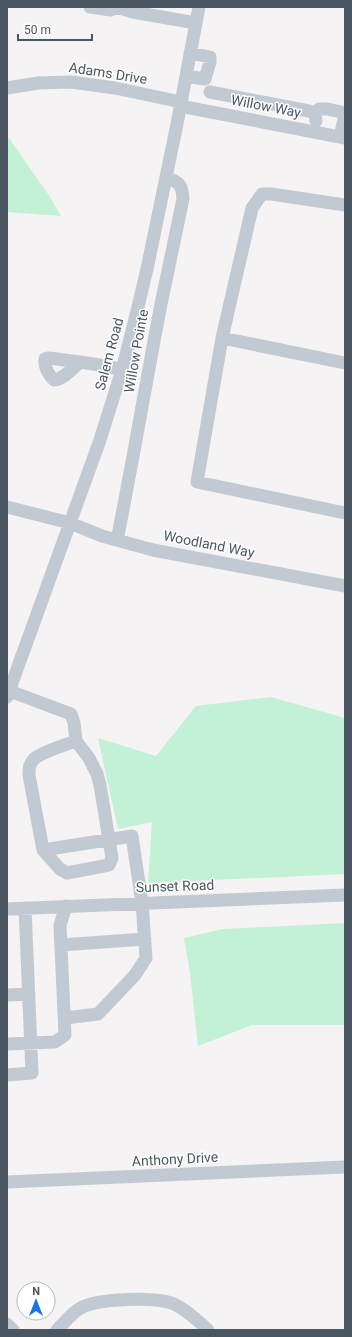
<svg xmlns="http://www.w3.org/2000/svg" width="352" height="1337" font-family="Roboto,sans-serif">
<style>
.green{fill:#c3f1d5}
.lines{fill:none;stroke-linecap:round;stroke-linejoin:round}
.minor{stroke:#c1cad2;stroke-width:13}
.labels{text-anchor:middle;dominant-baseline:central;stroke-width:3;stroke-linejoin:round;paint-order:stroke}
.street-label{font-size:14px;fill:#4a5661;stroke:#fff}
</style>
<rect width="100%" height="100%" fill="#f5f3f3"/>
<path class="green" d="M9 138 50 197 61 216 7 212V143Z
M271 697 345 718V874L148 883 152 822 118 829 98 738 156 756 196 706Z
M345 923V1025H252L198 1046 190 973 184 938 223 929Z"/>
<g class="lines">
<path class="minor" d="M90 7 111 10 116 7 133 12 196 23
M186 76 205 79 210 62V57L190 53
M7 88 38 83 71 82 115 88 181 102
M210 92 309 111 315 114
M180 106 345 138
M316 121 315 114 319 109H328L345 113
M340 137 345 115
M345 205 271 194H262L252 208 222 338 197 482 345 513
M222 338 345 363
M80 362C73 368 64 379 54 380 48 374 44 367 45 359L48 358C73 361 98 363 122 370
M7 507 70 523 102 536 153 550 345 586
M117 540C133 461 146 382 161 304 168 269 176 234 183 199 182 184 180 183 166 177
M7 690 71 714 74 723 76 741 89 758 97 774 100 785 112 858 109 865 67 873 60 869 43 850
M7 697 100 440 122 370 137 311 147 269 177 124 199 7
M7 909 345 895
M61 945 145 939
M7 995 29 994
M65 1018 98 1014 135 975 146 958 142 903 132 836 43 850 29 775C29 769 29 764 34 759 42 752 65 745 76 741
M7 1044 55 1042 65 1035 60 925 66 906
M7 1075 32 1073 25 908
M7 1182 345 1167
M7 1324 13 1330
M57 1330C64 1323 71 1314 79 1309 96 1298 158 1296 176 1305 188 1311 198 1321 208 1330"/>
</g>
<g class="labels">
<g class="street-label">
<text transform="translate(108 73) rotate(9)">Adams Drive</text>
<text transform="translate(266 106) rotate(11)">Willow Way</text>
<text transform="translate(136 351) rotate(-80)">Willow Pointe</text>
<text transform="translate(109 354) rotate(-75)">Salem Road</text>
<text transform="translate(209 544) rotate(11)">Woodland Way</text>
<text transform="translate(175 886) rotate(-2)">Sunset Road</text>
<text transform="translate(175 1159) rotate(-3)">Anthony Drive</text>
</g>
</g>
<rect width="352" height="1337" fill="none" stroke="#4a5661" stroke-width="16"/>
<g transform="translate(36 1301)"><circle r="19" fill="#ffffff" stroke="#b7bbc0"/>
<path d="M0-3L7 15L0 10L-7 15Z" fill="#1a73e8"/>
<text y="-6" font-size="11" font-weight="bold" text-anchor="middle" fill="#4a5661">N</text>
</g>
<path d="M18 34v6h74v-6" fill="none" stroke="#4a5661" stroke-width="2"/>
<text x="24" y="34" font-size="12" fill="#4a5661" stroke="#ffffff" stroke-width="3" paint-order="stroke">50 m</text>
</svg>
